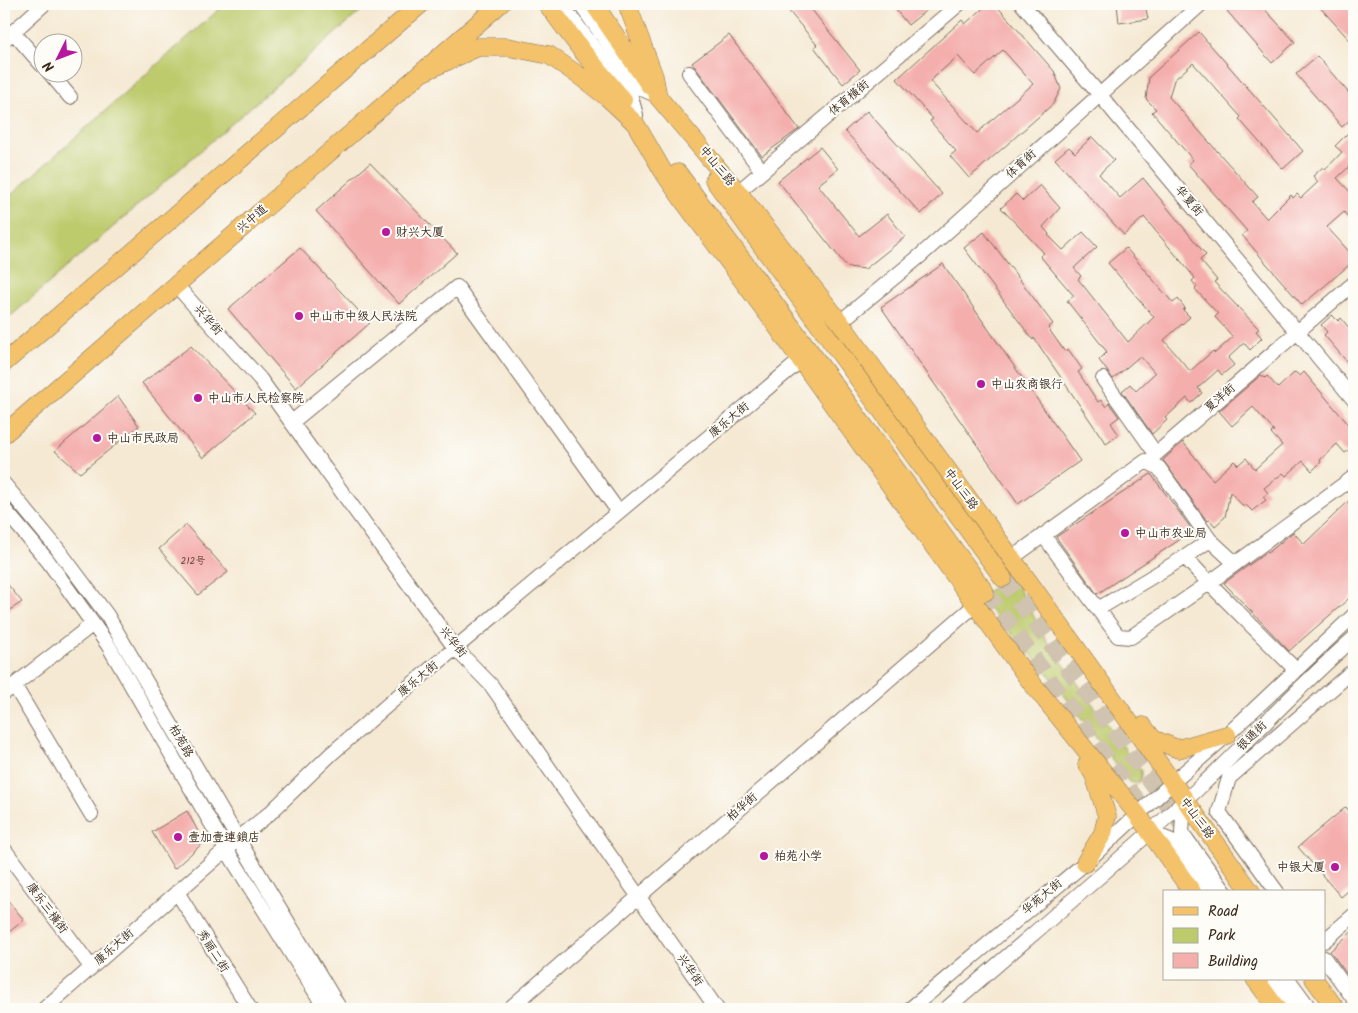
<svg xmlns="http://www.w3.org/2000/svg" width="1358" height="1013" font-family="Kalam,'LXGW WenKai TC',sans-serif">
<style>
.green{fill:#becb6d;stroke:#7c7a46}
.building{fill:#f4afad;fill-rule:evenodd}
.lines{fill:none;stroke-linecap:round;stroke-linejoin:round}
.major-tunnel{stroke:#d0c3af;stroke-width:18;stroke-dasharray:18 9;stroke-linecap:butt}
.minor-casing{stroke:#7c6d5d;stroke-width:16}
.major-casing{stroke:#7c6d5d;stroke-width:19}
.minor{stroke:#fff;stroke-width:14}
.major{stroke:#f3c26a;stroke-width:18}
.poi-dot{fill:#b5179e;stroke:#fdfcf7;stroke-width:2}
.labels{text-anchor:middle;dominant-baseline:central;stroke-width:4;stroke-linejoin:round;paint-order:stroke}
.number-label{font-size:10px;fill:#694b42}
.street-label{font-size:12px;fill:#3b2a1e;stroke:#fdfcf7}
.poi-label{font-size:12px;fill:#3b2a1e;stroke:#fdfcf7;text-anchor:start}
</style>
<rect width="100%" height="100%" fill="#fdfcf7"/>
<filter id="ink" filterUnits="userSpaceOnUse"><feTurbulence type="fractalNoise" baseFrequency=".02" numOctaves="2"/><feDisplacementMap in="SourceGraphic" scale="10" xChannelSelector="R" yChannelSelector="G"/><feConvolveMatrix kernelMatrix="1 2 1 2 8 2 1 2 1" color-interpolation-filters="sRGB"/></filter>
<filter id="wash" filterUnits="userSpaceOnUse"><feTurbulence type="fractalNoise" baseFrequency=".0096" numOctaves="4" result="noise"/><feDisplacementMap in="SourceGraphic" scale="20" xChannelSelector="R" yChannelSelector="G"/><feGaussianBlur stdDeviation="1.12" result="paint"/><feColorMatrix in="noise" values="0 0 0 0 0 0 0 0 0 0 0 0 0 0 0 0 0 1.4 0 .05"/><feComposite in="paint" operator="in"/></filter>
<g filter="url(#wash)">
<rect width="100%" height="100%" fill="#f5e9d3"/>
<path class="green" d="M225 4H369L4 322V201Z
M1011 574 1047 641 1141 771C1142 780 1139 786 1129 782L1047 672 979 598Z"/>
<g id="blocks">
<path class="building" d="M783 4H807L860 70 843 84 814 47 817 45Z
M891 4H934L908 25Z
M988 4H995L1054 71 1061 89 1053 104 969 178 950 156 956 151 930 121 933 119 897 79 962 20 965 24ZM1003 50 1033 84 977 133 930 81 958 56 975 75Z
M1117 4H1145L1148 19 1119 23Z
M1235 4H1260L1295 42 1272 63 1227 11Z
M1317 4H1354V45Z
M1199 32 1303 151 1283 169 1239 119 1241 117 1193 63 1174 80 1169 97 1258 197 1252 202 1267 219 1291 195 1293 198 1297 194 1301 198 1318 182 1313 176 1323 167 1325 170 1342 152 1335 146 1354 127V166L1352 164 1337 178 1354 196V214L1347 216 1344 212 1327 227 1354 257V261L1302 305 1242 235 1247 231 1188 164 1193 160 1152 112 1156 109 1146 99 1149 77Z
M729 35 799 129 762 156 692 63Z
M1317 56 1354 99V116L1342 127 1296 74Z
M867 111 942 194 921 214 845 131Z
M1092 137 1114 160 1099 174 1120 198 1143 178 1206 255 1200 260 1217 280 1214 282 1259 329 1256 331 1262 338 1250 350 1244 343 1228 358 1234 365 1222 375 1218 370 1198 388 1202 393 1191 403 1187 398 1165 418 1167 420 1152 434 1122 391 1130 384 1136 391 1155 373 1140 356 1113 379 1099 360 1107 352 1067 301 1074 296 1040 256 1044 253 1001 208 1016 194 1023 201 1040 185 1060 208 1043 227 1049 234 1048 235 1063 250 1083 232 1097 247 1074 268 1081 276 1078 279 1128 342 1154 317 1108 263 1126 248 1173 303 1178 299 1185 308 1183 310 1190 317 1164 340 1190 371 1213 351 1215 353 1233 337 1215 317 1218 314 1195 289 1197 287 1192 281 1195 278 1144 217 1124 235 1055 159 1069 147 1075 153Z
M820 147 838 169 818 185 859 236 887 214 905 237 865 269 847 267 778 181Z
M370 163 457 253 399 304 316 211Z
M984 232 1053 324 1048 328 1065 352 1068 349 1082 369 1078 372 1098 402 1101 400 1106 407 1109 403 1119 417 1111 423 1119 435 1106 444 1034 338 1033 340 964 248Z
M300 248 370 323 296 388 228 309Z
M943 264 1080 461 1018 504 881 307Z
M1332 315 1338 321 1341 318 1354 334V370L1324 335 1327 332 1321 325Z
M191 346 255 413 203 458 142 383Z
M1295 372 1300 376 1304 372 1354 431V445L1345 453 1337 444 1320 460 1321 462 1312 471 1303 461 1286 476 1283 473 1264 488 1268 493 1263 497 1266 500 1252 511 1246 505 1244 507 1230 492 1225 517 1215 526 1210 520 1207 521 1163 460 1183 442 1213 480 1234 461 1238 465 1246 458 1255 469 1282 445 1271 433 1274 431 1253 407 1232 426 1219 411 1261 375 1265 378 1267 376 1278 388Z
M118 396 139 426 80 473 55 451Z
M1151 474 1193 531 1097 594 1056 537Z
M1354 496V594L1289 651 1224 583 1267 552 1268 553 1293 532 1304 544Z
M186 525 228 572 198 595 159 549Z
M4 580 22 602 4 614Z
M1346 807 1354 817V886L1341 897 1298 847Z
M187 811 204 842 174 869 152 832Z
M4 896 24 920 4 936Z
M1354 930V984L1330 951Z"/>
</g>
</g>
<g filter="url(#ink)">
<use href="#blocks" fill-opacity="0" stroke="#7c6d5d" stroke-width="1"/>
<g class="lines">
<path class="major-tunnel" d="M1003 578 1182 824
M985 592 1148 816"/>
<g class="minor-casing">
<path id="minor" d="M561 4 631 97 636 115
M580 4 640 88 658 96
M1022 4 1099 94 1354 400
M13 32 42 65
M4 40 44 4
M49 72 70 97
M689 73 762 171
M738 192 959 4
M176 285 260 379 455 648 491 685 717 1009
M840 322 920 256 1201 4
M1103 379 1156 454 1354 283
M292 422 457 287 618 511
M4 484 57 548 107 615 238 839 340 1009
M4 509 48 561 108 645 226 849 326 1009
M1043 535 1118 636 1131 637 1209 583 1185 557 1098 609
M1185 557 1210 540
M1012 558 1146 461 1159 468 1210 540 1235 563
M1296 670 1209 583 1354 477
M14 685 91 814
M4 693 93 624
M1184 800 1182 833 1225 892
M1149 832 1172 841 1209 892
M4 849 91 967
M177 892 250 1009
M1277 892 1219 812 1229 778 1349 674
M1324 941 1354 915
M1324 958 1354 999
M1272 979 1293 1009
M1288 979 1310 1009
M44 1009 238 839 270 813 331 754 405 690 801 360
M509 1009 975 605
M910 1009 1085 863 1172 783 1227 735 1354 615
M946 1009C1031 935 1119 862 1202 785 1253 737 1301 684 1354 638"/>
</g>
<g class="major-casing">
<path id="major" d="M547 4 583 52 623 100
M594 4 650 86
M627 4 654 76 658 97 738 192 840 322 1042 600 1251 892
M421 73 478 47H508L549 55 581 77 607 97 635 123 664 173 685 203 773 321 1027 677 1138 815 1192 892
M678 173 814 357 985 592
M714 180 1003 578
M4 363 421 4
M4 434 421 73 500 4
M1143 726 1153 739 1178 749 1227 735
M1085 863 1103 833 1107 816 1094 775 1087 764
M1255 979 1277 1009
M1314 979 1336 1009"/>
</g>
<use href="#minor" class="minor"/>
<use href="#major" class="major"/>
</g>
</g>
<g class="poi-dot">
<circle cx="386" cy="232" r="5"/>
<circle cx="299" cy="316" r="5"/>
<circle cx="981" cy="384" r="5"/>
<circle cx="198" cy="398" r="5"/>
<circle cx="97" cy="438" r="5"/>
<circle cx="1125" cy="533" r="5"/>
<circle cx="178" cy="837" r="5"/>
<circle cx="764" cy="856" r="5"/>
<circle cx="1335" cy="867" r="5"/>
</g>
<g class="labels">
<g class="number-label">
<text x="193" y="561">212号</text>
</g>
<g class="street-label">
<text transform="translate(849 98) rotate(-40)">体育横街</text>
<text transform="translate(1021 164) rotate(-42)">体育街</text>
<text transform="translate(717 166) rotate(50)">中山三路</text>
<text transform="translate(1189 201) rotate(50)">华夏街</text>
<text transform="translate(252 219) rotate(-41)">兴中道</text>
<text transform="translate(208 320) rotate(48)">兴华街</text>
<text transform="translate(1220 398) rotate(-41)">夏洋街</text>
<text transform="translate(729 420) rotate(-40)">康乐大街</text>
<text transform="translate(961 489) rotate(54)">中山三路</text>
<text transform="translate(453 642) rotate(51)">兴华街</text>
<text transform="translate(418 679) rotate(-40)">康乐大街</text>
<text transform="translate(1252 736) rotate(-45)">银通街</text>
<text transform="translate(181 741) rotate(60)">柏苑路</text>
<text transform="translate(742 807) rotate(-41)">柏华街</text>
<text transform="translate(1197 818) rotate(54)">中山三路</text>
<text transform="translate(1042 897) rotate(-40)">华苑大街</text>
<text transform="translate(47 908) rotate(53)">康乐三横街</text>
<text transform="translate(114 947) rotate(-41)">康乐大街</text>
<text transform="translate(213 951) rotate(58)">秀丽二街</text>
<text transform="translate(690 970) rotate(55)">兴华街</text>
</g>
<g class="poi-label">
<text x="396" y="232">财兴大厦</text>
<text x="309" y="316">中山市中级人民法院</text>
<text x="991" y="384">中山农商银行</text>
<text x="208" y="398">中山市人民检察院</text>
<text x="107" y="438">中山市民政局</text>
<text x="1135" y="533">中山市农业局</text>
<text x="188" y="837">壹加壹連鎖店</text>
<text x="774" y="856">柏苑小学</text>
<text x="1325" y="867" text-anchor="end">中银大厦</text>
</g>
</g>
<rect width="1358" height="1013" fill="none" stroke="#fdfcf7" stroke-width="20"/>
<rect x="1163" y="890" width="162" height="90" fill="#fdfcf7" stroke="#afa8a0"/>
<rect x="1173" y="907" width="25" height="8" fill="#f3c26a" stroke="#afa8a0"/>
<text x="1208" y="916" font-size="15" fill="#3b2a1e">Road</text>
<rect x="1173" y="928" width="25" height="15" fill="#becb6d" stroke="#afa8a0"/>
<text x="1208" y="940" font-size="15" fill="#3b2a1e">Park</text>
<rect x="1173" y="953" width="25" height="15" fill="#f4afad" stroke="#afa8a0"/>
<text x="1208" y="966" font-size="15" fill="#3b2a1e">Building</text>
<g transform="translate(58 58) rotate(228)"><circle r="24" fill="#fdfcf7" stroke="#afa8a0"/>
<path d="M0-4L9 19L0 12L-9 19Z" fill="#b5179e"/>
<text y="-8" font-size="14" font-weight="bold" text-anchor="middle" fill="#3b2a1e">N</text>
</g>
</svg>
